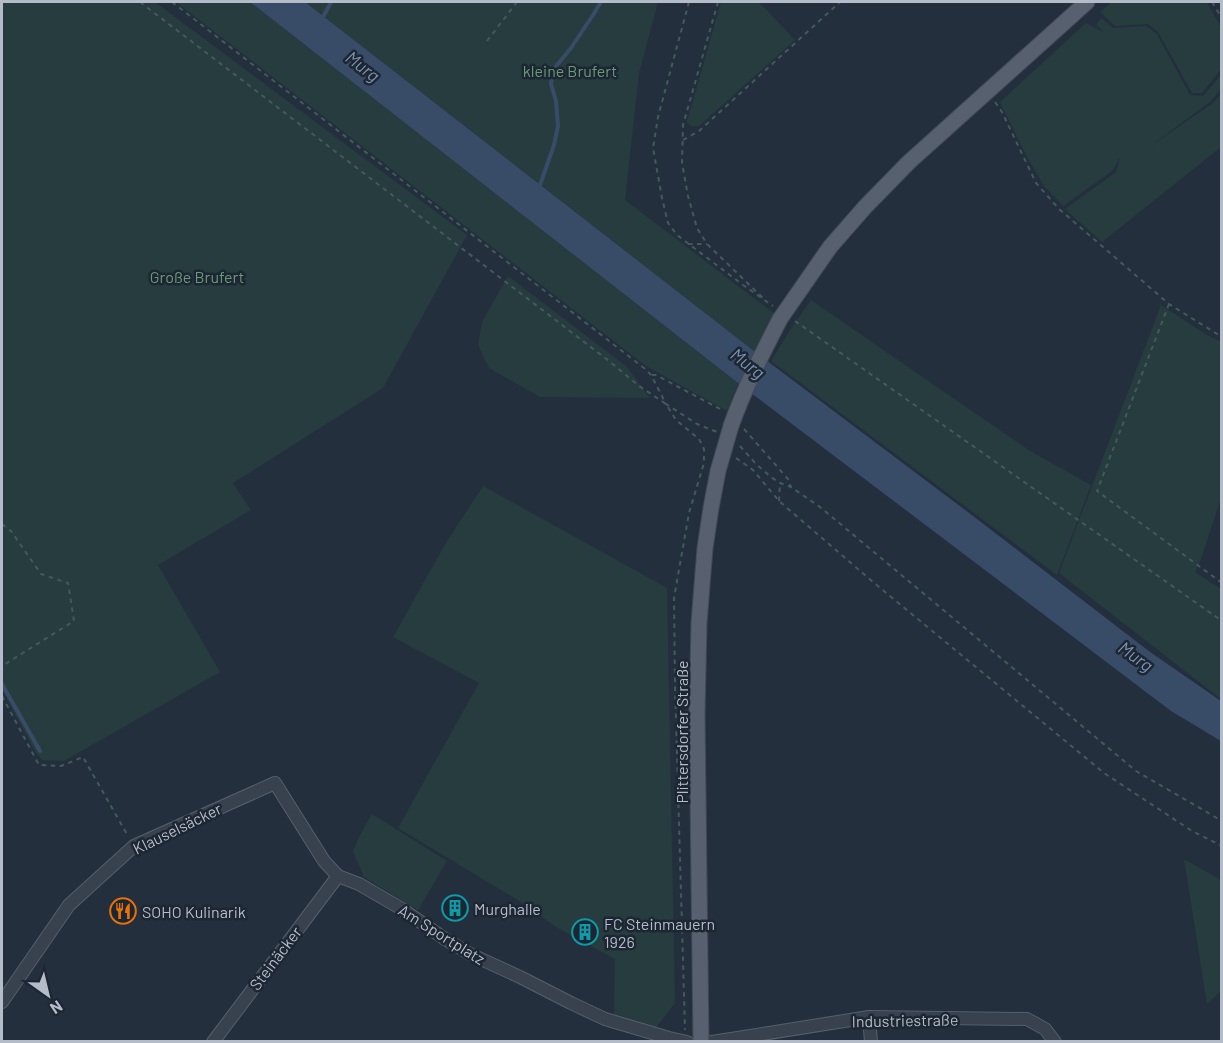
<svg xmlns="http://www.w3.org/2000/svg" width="1223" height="1043" font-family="Barlow,sans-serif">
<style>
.green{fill:#263c3f}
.water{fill:#394c67}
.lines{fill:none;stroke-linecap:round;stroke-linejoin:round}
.stream{stroke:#394c67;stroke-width:4}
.minor-casing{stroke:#565f6c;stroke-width:14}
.major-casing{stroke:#414a57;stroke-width:17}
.path{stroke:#44595c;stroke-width:2;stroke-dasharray:4.5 4.5;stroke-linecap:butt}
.minor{stroke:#38414e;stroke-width:12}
.major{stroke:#56606e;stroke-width:15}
.major-bridge-casing{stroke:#414a57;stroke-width:17;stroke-linecap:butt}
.major-bridge{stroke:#56606e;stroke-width:15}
.labels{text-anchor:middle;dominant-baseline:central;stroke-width:5;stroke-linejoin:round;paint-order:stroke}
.park-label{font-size:16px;fill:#6b9a76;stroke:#1d2633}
.street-label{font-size:16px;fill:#b4bcc9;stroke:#1d2633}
.poi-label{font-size:16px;fill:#b4bcc9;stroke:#1d2633;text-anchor:start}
.water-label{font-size:18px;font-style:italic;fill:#7c92b1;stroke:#1d2633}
</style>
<rect width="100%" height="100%" fill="#242f3e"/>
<path class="green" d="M2 2H155L467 235 383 388 233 483 251 510 158 565 220 672 64 761 42 760 36 753 2 690Z
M176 2H250L738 383 727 411 646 366Z
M305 2H658L639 73 625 200 775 314 754 351Z
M721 2H759L795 40 699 126H691L687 122Z
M1112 2H1207L1221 28V69L1202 93H1192L1158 32 1148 24 1115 26 1100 12Z
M1101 18 1113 28 1146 26 1157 34 1190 95 1203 96 1222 74 1221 89 1211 101 1148 148 1213 103 1221 94V147L1102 242 1065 209 1116 172 1120 158 1112 171 1063 206 1044 186 1027 157 1000 102 1086 23 1105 33 1096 25Z
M508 276 626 366 650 398 540 397 489 368 478 345 482 322Z
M811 300 1030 451 1091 485 1057 575 771 361 792 327Z
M1161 305 1207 335 1221 342V498L1201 559 1195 572 1221 589V699L1059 573Z
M483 486 667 588 675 1003 655 1029 614 1017 615 959 556 927 524 904 398 828 479 683 393 637 447 541Z
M372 814 447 861 418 910 364 877 353 851 359 837Z
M1184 859 1221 880V991L1207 1004Z"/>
<path class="water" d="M250 2H305L754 351 977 519 1150 652 1221 701V741L1171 711 738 383Z"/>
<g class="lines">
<path class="stream" d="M322 19 331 2
M538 188 540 185 554 145 558 126 556 101 551 84 553 70 571 48 593 15 601 2
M2 684 40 751"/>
<g class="minor-casing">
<path id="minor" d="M2 1002 69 905 134 846 275 783 324 861 338 876 359 884 402 909 445 939 470 954 520 977 571 1003 605 1019 669 1038 687 1042
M869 1017 871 1042
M213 1042 338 876
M712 1042 869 1017 1027 1019 1045 1029 1055 1042"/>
</g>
<g class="major-casing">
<path id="major" d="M780 319 830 247 865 207 909 162 1087 2
M701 1042 697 714 699 623 705 548 711 508 718 471 731 426"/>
</g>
<path class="path" d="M140 2 609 361 639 386 666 404 676 420 699 439 704 449V463L689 513 674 598 675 686 685 1030
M172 2 644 368 651 375 666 404 697 424 717 432
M689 2 658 117 653 148 662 198 668 223 677 235 743 285 773 306
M718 2 683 125 682 163 688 196 697 228 707 244 763 298
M1212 2 1222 18
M487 41 517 2
M995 102 1002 112 1036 183 1059 209 1169 304 1222 337
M683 140 699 131 840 2
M688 244H707
M1169 304 1097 491 1222 583
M795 321 1222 621
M652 375H656L722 410
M744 429 788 479 791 487
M740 446 756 464 771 477 780 483 791 487 820 507 1136 771 1222 821
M736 458 753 470 779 501 873 582 1104 773 1192 831 1222 846
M779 501 780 483
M2 524 11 531 41 574 68 583 74 621 2 666
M2 696 39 765 61 766 83 757 128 836"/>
<use href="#minor" class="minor"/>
<use href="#major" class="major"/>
<g class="major-bridge-casing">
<path id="major-bridge" d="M731 426C744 389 762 354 780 319"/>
</g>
<use href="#major-bridge" class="major-bridge"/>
</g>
<defs>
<g id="building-ring" transform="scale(1.35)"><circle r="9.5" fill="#1d2633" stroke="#0f9aa8" stroke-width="1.5"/><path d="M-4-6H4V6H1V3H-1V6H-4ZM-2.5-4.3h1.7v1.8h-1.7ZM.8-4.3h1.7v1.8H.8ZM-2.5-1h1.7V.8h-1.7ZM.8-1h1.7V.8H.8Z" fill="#0f9aa8"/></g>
<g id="restaurant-ring" transform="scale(1.35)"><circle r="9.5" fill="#1d2633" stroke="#e8710a" stroke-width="1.5"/><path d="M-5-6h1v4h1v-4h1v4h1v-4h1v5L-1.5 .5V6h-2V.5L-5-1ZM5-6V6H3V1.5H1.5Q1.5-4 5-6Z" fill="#e8710a"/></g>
</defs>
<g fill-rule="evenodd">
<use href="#building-ring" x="455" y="908"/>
<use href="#restaurant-ring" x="123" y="911"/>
<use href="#building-ring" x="585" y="932"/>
</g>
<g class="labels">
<g class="park-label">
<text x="570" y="70">kleine Brufert</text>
<text x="197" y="276">Große Brufert</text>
</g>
<g class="street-label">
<text transform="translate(681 732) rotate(-90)">Plittersdorfer Straße</text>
<text transform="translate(177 828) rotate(-26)">Klauselsäcker</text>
<text transform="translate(442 934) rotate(32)">Am Sportplatz</text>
<text transform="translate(275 958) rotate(-53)">Steinäcker</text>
<text transform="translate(905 1020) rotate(-1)">Industriestraße</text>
</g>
<g class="poi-label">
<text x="474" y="908">Murghalle</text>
<text x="142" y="911">SOHO Kulinarik</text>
<text x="604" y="923">FC Steinmauern<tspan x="604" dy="18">1926</tspan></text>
</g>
<g class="water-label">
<text transform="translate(363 66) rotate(38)">Murg</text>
<text transform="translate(748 363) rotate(38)">Murg</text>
<text transform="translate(1136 656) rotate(36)">Murg</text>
</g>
</g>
<rect width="1223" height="1043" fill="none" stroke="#b4bcc9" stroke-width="6"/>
<g transform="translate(48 995) rotate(146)" stroke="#1d2633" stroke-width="4.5" paint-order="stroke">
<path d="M0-4.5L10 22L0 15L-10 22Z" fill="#b4bcc9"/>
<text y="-9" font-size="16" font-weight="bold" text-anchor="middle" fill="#b4bcc9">N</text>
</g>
</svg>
